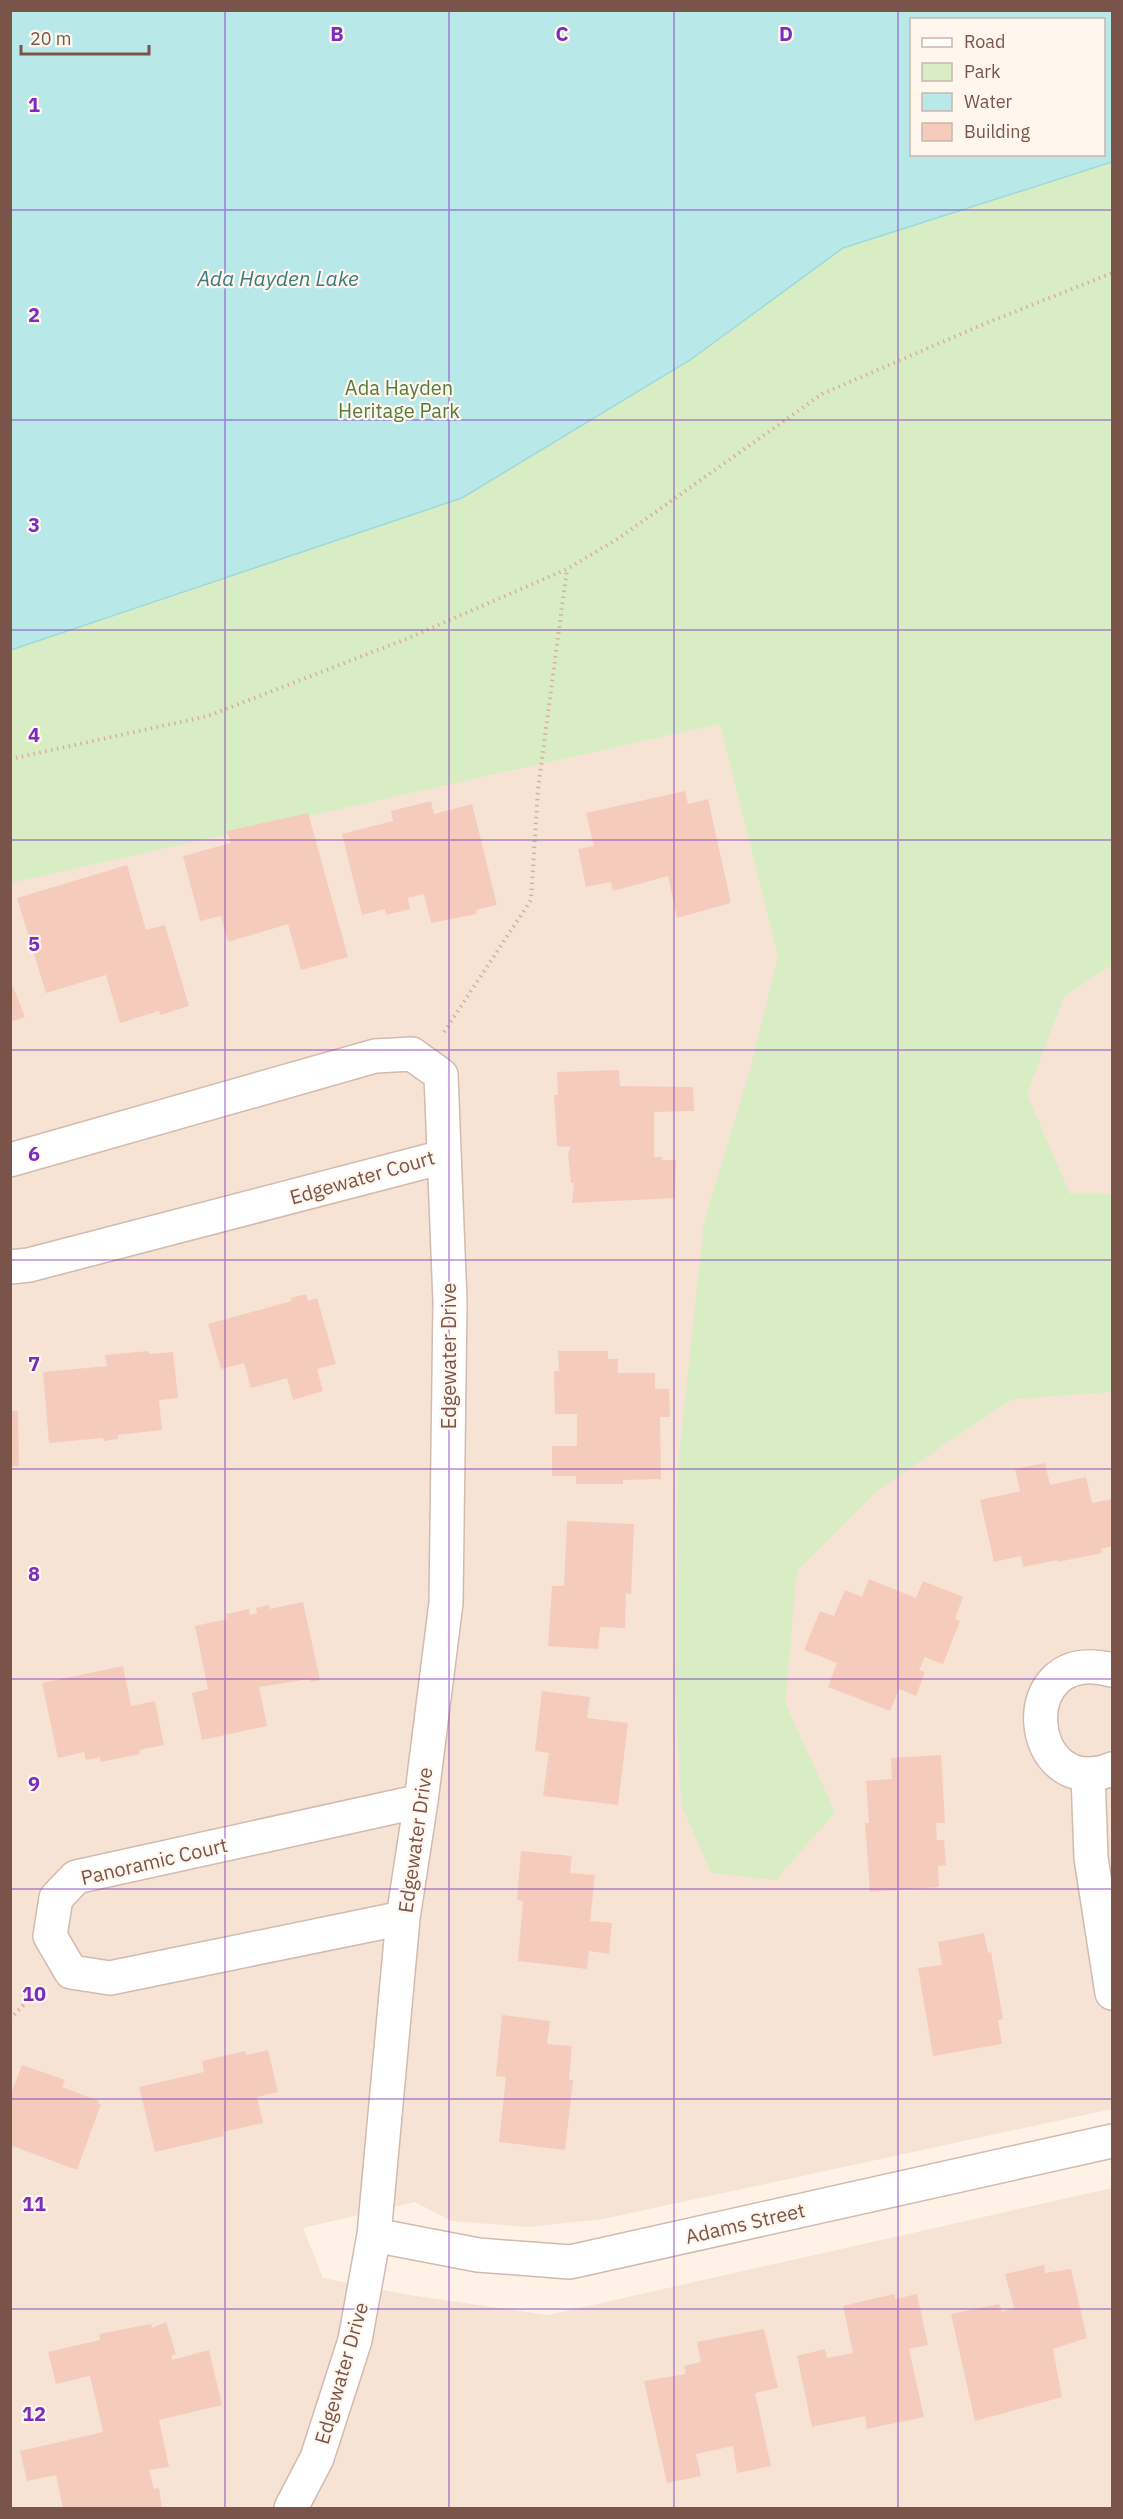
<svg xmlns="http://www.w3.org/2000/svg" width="1123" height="2519" font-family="'IBM Plex Sans',sans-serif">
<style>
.residential{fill:#f6e3d4}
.green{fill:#d9edc4;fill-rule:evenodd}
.water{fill:#b9e8e9;stroke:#9fd9dc;stroke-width:1.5;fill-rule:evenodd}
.building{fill:#f5ccbc}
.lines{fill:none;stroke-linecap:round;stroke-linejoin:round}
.minor-casing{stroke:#d3baae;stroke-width:36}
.path{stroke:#dbaf9f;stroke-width:4;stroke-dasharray:1.5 4.5;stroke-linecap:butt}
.minor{stroke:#fff;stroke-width:33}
.grid{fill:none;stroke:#7b2cbf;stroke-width:1.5;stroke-opacity:0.55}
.labels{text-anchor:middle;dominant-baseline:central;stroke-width:4.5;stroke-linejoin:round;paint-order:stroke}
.park-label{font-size:20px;fill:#577a3d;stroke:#fff7ee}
.street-label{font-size:20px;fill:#7a5449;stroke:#fff7ee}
.water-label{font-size:21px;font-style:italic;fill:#3b7c7f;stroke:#fff7ee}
.grid-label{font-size:20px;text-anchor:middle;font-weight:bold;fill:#7b2cbf;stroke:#fff7ee;stroke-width:4.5;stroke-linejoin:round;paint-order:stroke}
</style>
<rect width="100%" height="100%" fill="#fef2e7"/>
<path class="residential" d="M1112 636V2109L603 2219 528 2227 451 2221 415 2202 303 2228 323 2278 409 2295 548 2315 1112 2188V2508H11L10 883Z"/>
<path class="green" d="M10 11H1112V965L1064 997 1027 1094 1070 1194H1112V1392L1012 1399 878 1490 797 1571 785 1703 835 1812 776 1880 711 1873 681 1804 675 1689 678 1465 704 1222 750 1070 778 956 720 724 11 883ZM912 20H1104V154H912Z"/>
<path class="water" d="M10 11H1112V162L843 248 690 360 462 498 11 650ZM912 20H1104V154H912Z"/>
<path class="building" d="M685 791 688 804 708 799 731 903 677 918 668 876 613 891 611 882 586 887 578 849 594 846 586 813Z
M431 801 434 814 472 804 497 905 476 910 477 914 431 923 424 894 408 898 410 909 386 915 385 909 362 915 342 834 393 821 391 811Z
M308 813 348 957 301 970 288 924 228 942 221 916 200 921 183 856 231 843 227 831Z
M127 865 146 930 165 925 189 1006 160 1015 159 1011 120 1023 106 975 46 993 17 898Z
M10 979 25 1017 10 1022Z
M619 1070 620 1086 693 1087 694 1111 654 1112V1157H662V1160H676L675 1198 572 1203 574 1183H571L568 1153 571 1147 557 1146 554 1095H558L557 1072Z
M306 1294 308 1301 317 1298 336 1364 317 1369 323 1391 293 1400 287 1378 251 1388 244 1363 221 1369 208 1324 292 1301 291 1298Z
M149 1351V1354L173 1352 178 1398 159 1400 162 1430 118 1435V1439L104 1441 103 1438 49 1443 43 1372 107 1366 105 1355Z
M558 1351H608V1359H618V1373H655V1389H669L670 1417H660L661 1479 623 1480V1484H576V1476H552V1446H577V1414H555L554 1371H559Z
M10 1411H18L19 1466 10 1467Z
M1045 1463 1050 1485 1086 1477 1092 1503 1112 1499V1546L1101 1549 1102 1553 1058 1562V1560L1023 1567 1021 1556 994 1562 980 1500 1020 1491 1015 1469Z
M567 1521 634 1524 631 1594 626 1593 625 1628 600 1627 598 1649 548 1646 552 1586H564Z
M869 1579 916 1598 923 1581 963 1597 955 1619 960 1621 943 1664 925 1657 919 1670 925 1672 916 1696 899 1689 890 1711 828 1687 837 1663 804 1650 820 1611 834 1616 845 1590 862 1597Z
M303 1602 320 1680 311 1682 310 1679 259 1687 267 1726 202 1740 192 1693 208 1689 195 1626 227 1619 226 1614 249 1609 250 1615 257 1613 256 1608 269 1605 270 1609Z
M123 1666 131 1706 155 1701 164 1745 139 1750 140 1754 101 1762 100 1757 86 1760 84 1752 58 1758 42 1683Z
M542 1691 590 1697 587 1718 628 1723 618 1805 543 1796 549 1753 535 1751Z
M941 1755 945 1823H936L937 1840H944L946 1865 938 1866 939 1887 870 1892 865 1823H869L866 1781 892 1779 891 1758Z
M521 1851 572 1856 570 1873 595 1875 590 1921 612 1923 609 1954 589 1951 587 1969 518 1961 523 1901 517 1900Z
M984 1933 988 1953 991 1952 1003 2019 998 2020 1002 2044 933 2056 918 1968 942 1965 938 1942Z
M502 2015 550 2021 547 2044 572 2046 569 2080H573L565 2150 499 2142 506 2077 496 2076Z
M268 2050 278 2092 257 2097 263 2123 223 2132 224 2136 155 2152 139 2087 204 2072 202 2061 245 2051 246 2055Z
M22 2065 65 2080 62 2087 99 2101 98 2104H101L77 2170 10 2145V2096Z
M1044 2265 1045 2273 1071 2269 1087 2338 1053 2349 1062 2397 975 2421 951 2314 999 2304 1002 2312 1014 2308 1005 2274Z
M894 2294 895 2299 917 2294 928 2345 909 2349 924 2417 867 2429 865 2416 812 2427 797 2356 825 2349 827 2358 853 2353 843 2306Z
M166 2322 176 2354 171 2356 172 2360 209 2350 222 2405 159 2420 169 2467 149 2470 154 2489 159 2488 162 2508H63L56 2475 27 2481 20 2451 103 2432 90 2376 56 2384 48 2352 100 2340 99 2334 151 2324 152 2328Z
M764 2329 778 2388 755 2393 771 2466 737 2473 733 2446 696 2454 701 2476 667 2483 644 2381 686 2374 684 2366 701 2362 697 2342Z"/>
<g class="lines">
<g class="minor-casing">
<path id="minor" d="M10 1160 375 1056 412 1054 441 1075 450 1302 446 1603 421 1801 403 1918 374 2235 355 2340 317 2458 291 2508
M10 1267 29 1265 443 1157
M1112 1670C1009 1643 1025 1804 1112 1769
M1088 1774 1091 1858 1112 1993
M403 1918 110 1978 71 1972 50 1936 56 1898 76 1877 421 1801
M374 2235 478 2255 570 2262 1112 2141"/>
</g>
<path class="path" d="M10 759 208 716 406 639 567 569 619 538 822 394 984 324 1112 273
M444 1032 531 900 538 789 567 569
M10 2019 37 1991"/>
<use href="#minor" class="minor"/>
</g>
<path class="grid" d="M225 10V2508M449 10V2508M674 10V2508M898 10V2508M10 210H1112M10 420H1112M10 630H1112M10 840H1112M10 1050H1112M10 1260H1112M10 1469H1112M10 1679H1112M10 1889H1112M10 2099H1112M10 2309H1112"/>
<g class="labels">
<g class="park-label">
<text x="399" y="387">Ada Hayden<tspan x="399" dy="23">Heritage Park</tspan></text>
</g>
<g class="street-label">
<text transform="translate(362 1177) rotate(-16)">Edgewater Court</text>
<text transform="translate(448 1356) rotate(-90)">Edgewater Drive</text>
<text transform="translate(415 1840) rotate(-82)">Edgewater Drive</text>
<text transform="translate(154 1861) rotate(-13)">Panoramic Court</text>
<text transform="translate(745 2223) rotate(-13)">Adams Street</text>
<text transform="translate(341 2373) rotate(-74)">Edgewater Drive</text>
</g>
<g class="water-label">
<text x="278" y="278">Ada Hayden Lake</text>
</g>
</g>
<g class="grid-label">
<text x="337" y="41">B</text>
<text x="562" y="41">C</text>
<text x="786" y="41">D</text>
<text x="34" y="112">1</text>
<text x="34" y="322">2</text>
<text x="34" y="532">3</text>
<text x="34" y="742">4</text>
<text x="34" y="951">5</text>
<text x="34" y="1161">6</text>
<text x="34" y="1371">7</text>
<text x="34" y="1581">8</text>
<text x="34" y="1791">9</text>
<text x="34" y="2001">10</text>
<text x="34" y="2211">11</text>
<text x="34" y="2421">12</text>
</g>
<rect width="1123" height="2519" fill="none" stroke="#7a5449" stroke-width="24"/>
<rect x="910" y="18" width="195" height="138" fill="#fff7ee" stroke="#cab6ac" stroke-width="1.5"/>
<rect x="922" y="38" width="30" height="9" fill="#ffffff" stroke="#cab6ac" stroke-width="1.5"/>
<text x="964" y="48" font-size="18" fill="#7a5449">Road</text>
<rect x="922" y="63" width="30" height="18" fill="#d9edc4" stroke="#cab6ac" stroke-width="1.5"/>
<text x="964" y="78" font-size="18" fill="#7a5449">Park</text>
<rect x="922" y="93" width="30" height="18" fill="#b9e8e9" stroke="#cab6ac" stroke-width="1.5"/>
<text x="964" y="108" font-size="18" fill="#7a5449">Water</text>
<rect x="922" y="123" width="30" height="18" fill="#f5ccbc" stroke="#cab6ac" stroke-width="1.5"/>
<text x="964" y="138" font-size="18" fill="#7a5449">Building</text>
<path d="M21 45v9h128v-9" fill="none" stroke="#7a5449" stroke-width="3"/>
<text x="30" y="45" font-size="18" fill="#7a5449" stroke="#fff7ee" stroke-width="4.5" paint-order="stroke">20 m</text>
</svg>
